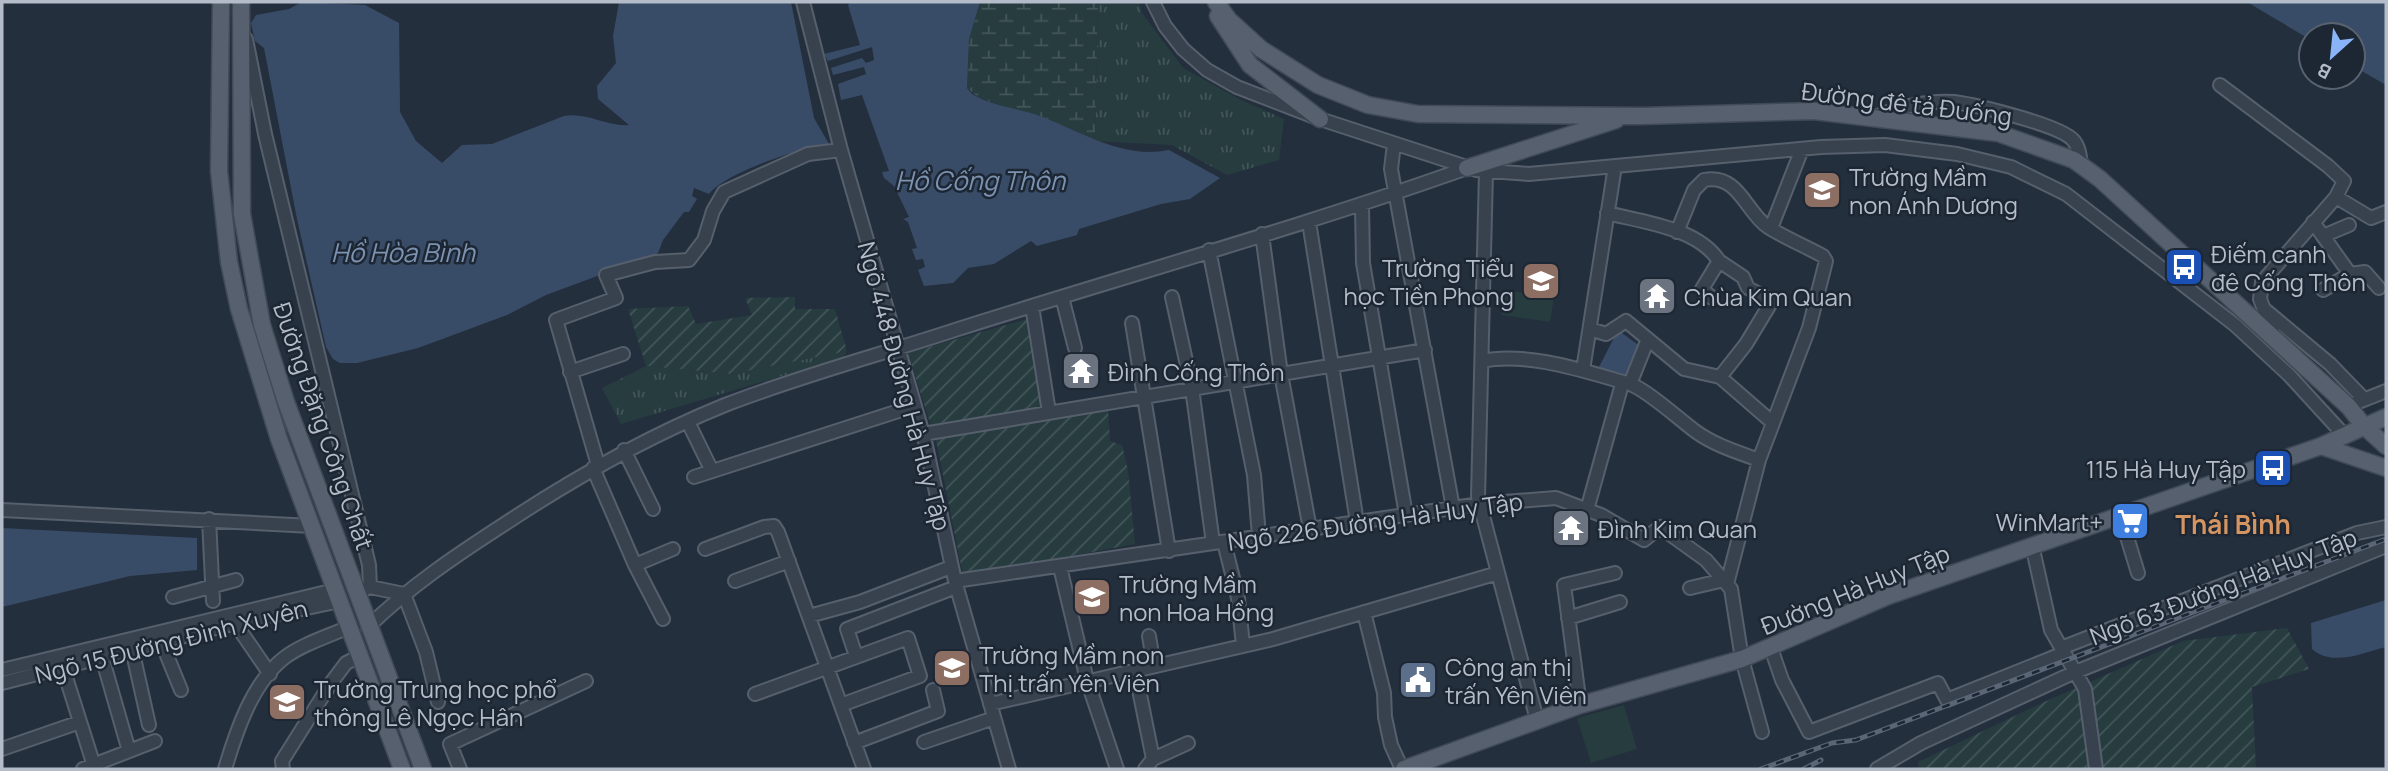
<svg xmlns="http://www.w3.org/2000/svg" width="2388" height="771" font-family="Manrope,sans-serif">
<style>
.grass{fill:url(#grass-tufts)}
.wetland{fill:url(#wetland-marsh)}
.garden{fill:url(#garden-furrows)}
.pitch{fill:#263c3f}
.water{fill:#394c67}
.lines{fill:none;stroke-linecap:round;stroke-linejoin:round}
.minor-casing{stroke:#565f6c;stroke-width:16}
.major-casing{stroke:#414a57;stroke-width:19}
.minor{stroke:#38414e;stroke-width:12}
.major{stroke:#56606e;stroke-width:16}
.rail-casing{stroke:#5a6575;stroke-width:5}
.rail{stroke:#1d2633;stroke-width:2.5;stroke-dasharray:8;stroke-linecap:butt}
.labels{text-anchor:middle;dominant-baseline:central;stroke-width:5;stroke-linejoin:round;paint-order:stroke}
.street-label{font-size:24px;fill:#b4bcc9;stroke:#1d2633}
.poi-label{font-size:24px;fill:#b4bcc9;stroke:#1d2633;text-anchor:start}
.water-label{font-size:26px;font-style:italic;fill:#7c92b1;stroke:#1d2633}
.neighbourhood-label{font-size:26px;font-weight:bold;fill:#d59563;stroke:#1d2633}
</style>
<defs>
<pattern id="grass-tufts" width="24" height="20" patternUnits="userSpaceOnUse" patternTransform="scale(1.75)"><rect width="24" height="20" fill="#263c3f"/><path d="M3 7l-1-3M5 7V3M7 7l1-3M15 17l-1-3M17 17v-4M19 17l1-3" fill="none" stroke="#435659"/></pattern>
<pattern id="wetland-marsh" width="20" height="14" patternUnits="userSpaceOnUse" patternTransform="scale(1.75)"><rect width="20" height="14" fill="#263c3f"/><path d="M1 5h8M5 5V1M11 12h8M15 12V8" fill="none" stroke="#435659"/></pattern>
<pattern id="garden-furrows" width="10" height="10" patternUnits="userSpaceOnUse" patternTransform="scale(1.75)"><rect width="10" height="10" fill="#263c3f"/><path d="M-1 1l2-2M0 10L10 0M9 11l2-2" fill="none" stroke="#435659"/></pattern>
</defs>
<rect width="100%" height="100%" fill="#242f3e"/>
<path class="grass" d="M1098 2H1139L1142 13 1183 68 1239 99 1284 119 1279 160 1227 175 1172 145 1095 141Z
M847 351 842 358 621 424 602 388 646 366 731 374Z"/>
<path class="wetland" d="M980 2H1098L1095 141 1069 129 979 98 967 88 969 39Z"/>
<path class="garden" d="M795 297V309H835L847 351 731 374 646 366 628 309 688 306 696 324 752 315 745 298Z
M1027 319 1045 417 1108 409 1110 441 1122 445 1128 470 1135 544 963 576 937 445 908 353Z
M2287 628 2309 669 2252 687 2256 769H1919L1918 762 2044 702 2183 641Z"/>
<path class="pitch" d="M1505 290 1554 297 1550 322 1501 315Z
M1624 705 1637 749 1591 763 1577 718Z"/>
<path class="water" d="M302 2 365 5 399 23 400 112 416 141 442 163 462 145 492 144 564 116C587 112 607 127 629 125L598 99 597 86 616 63 613 36 619 2H791L814 118 829 144C802 147 725 173 709 194L694 188 692 196 697 199 689 212H684L663 240 658 253 654 255 546 295 507 315 418 348 357 363H340L333 359 326 347 297 219 264 48 255 41 251 23 256 15 289 9Z
M850 2H980L969 39 967 88 972 94C990 105 1014 108 1034 114 1078 129 1120 160 1169 150L1220 178 1190 199 1161 204 1079 229 1077 235 1037 246 1031 241 994 264 968 268 953 283 924 286 918 270 925 267 923 259 916 260 912 249 917 248 908 222 903 219 909 217 894 186 884 178 882 172 889 171 862 95 841 100 838 84 866 74 864 67 833 75 831 68 862 58 866 63 874 60 872 47 828 61 824 54 860 45 848 5Z
M2247 2H2386V85L2353 66V35H2311V40Z
M1622 333 1641 347 1627 378 1599 367 1615 336Z
M2 528 197 538V570L130 576 2 607Z
M2386 600V647C2362 653 2333 667 2312 649L2311 623Z"/>
<g class="lines">
<g class="minor-casing">
<path id="minor" d="M803 2 841 150 925 441 955 581 1009 769
M1153 2 1165 26 1183 49 1207 70 1237 87 1320 119 1476 170 1529 174 1821 147 1885 145 1957 154 2011 167 2066 194 2235 325 2289 375 2344 435
M246 39 265 134 369 565 370 587 356 592
M2220 85 2328 166 2344 181 2336 197 2262 282 2260 299 2275 338
M1875 117C1898 107 1929 100 1954 102 1976 105 2060 125 2073 140 2079 146 2080 156 2081 165
M1394 144 1391 169 1453 508
M1486 172 1478 497 1537 720
M2336 197 2371 218 2386 212
M1362 204 1363 263 1406 515
M1607 213C1643 222 1698 228 1719 261L1702 289 1712 298
M1309 222 1357 522
M2313 222 2350 274 2323 290
M1771 228 1802 149
M1677 232 1694 190 1704 180C1739 173 1746 213 1768 227 1785 238 1805 246 1823 256L1826 261 1809 328 1759 460 1727 584
M1262 234 1281 374 1310 529
M2323 236 2349 225
M1209 250 1254 475 1259 536
M1719 261 1743 277 1748 288 1772 301 1746 344 1720 377
M2350 274 2365 272 2379 288
M1062 297 1075 348
M1172 297 1192 388 1213 543
M1032 306 1049 412
M2264 309 2330 364 2363 398
M1132 323 1169 551
M1590 329 1606 334 1626 321 1684 369 1720 377 1773 423
M1482 361C1527 351 1587 372 1630 384 1647 390 1679 419 1695 431 1714 445 1737 452 1759 460
M1583 370 1615 166
M570 372 623 354
M1630 384 1648 339
M2356 403 2386 391
M688 422 712 471
M923 434 1425 350
M624 450 653 509
M598 465 556 320 616 298 606 275 655 262 689 260 704 240 713 211 724 192 808 154 841 150
M593 468 635 565 663 619
M694 477 914 406
M2 510 312 526
M1587 510 1622 384
M2120 514 2138 573
M209 519 213 601
M1224 542 1238 598 1243 645
M2032 545 2051 630 2085 689 2096 769
M705 549 764 527 774 526 778 532 864 769
M635 565 673 549
M1060 567 1087 680 1117 769
M735 581 789 561
M955 581 1480 504 1556 498 1601 515 1644 540 1660 527 1706 560 1731 589 1742 659 1762 732
M370 587 404 594 426 652 438 702
M1690 588 1724 580
M173 597 236 580
M1364 612 1384 693 1385 717 1391 745 1402 769
M809 616 860 602 951 567
M1568 618 1620 602
M235 623 270 674
M368 627C409 587 455 556 503 525 574 478 646 437 725 405 800 376 879 355 955 330 1125 276 1298 228 1467 168
M1149 636 1154 666
M161 641 181 690
M1771 648 1782 680 1809 732 1938 683 1947 700 2064 653
M2061 648 2357 533 2386 527
M132 649 149 725
M856 656 847 629 956 587
M102 657 129 751
M63 668 95 769
M2 670 335 590
M1135 670 1153 759 1145 769
M2 683 235 623 340 601
M755 694 908 638 920 676 841 705
M990 704 1273 639 1498 573
M1580 705 1564 585 1615 573
M924 742 994 718
M854 743 938 711 933 690
M2 749 80 722
M1153 759 1188 743
M83 769 155 741
M225 769C236 732 252 683 284 658 302 644 329 636 349 627
M283 769 282 761 331 683 346 663 360 656
M460 769 450 744 586 681
M1877 769 1921 743 2073 673 2386 546"/>
</g>
<g class="major-casing">
<path id="major" d="M221 2 219 171 229 262 239 309 279 439 402 769
M241 2 242 214 262 325 286 402 423 769
M1216 2 1229 20 1261 49 1318 85 1368 105 1418 114 1643 116 1814 111 1998 133 2074 160 2100 179 2349 407 2363 425 2386 446
M1218 16 1250 65 1320 119
M1467 168 1616 120
M2321 446 2386 468
M1404 769 1580 705 1742 659 1888 596 2321 446 2386 417"/>
</g>
<use href="#minor" class="minor"/>
<use href="#major" class="major"/>
<g class="rail-casing">
<path id="rail" d="M1761 769 1832 743 1856 740 2386 539
M1804 769 1821 760"/>
</g>
<use href="#rail" class="rail"/>
</g>
<defs>
<g id="school-square" transform="scale(2.0125)"><rect x="-9" y="-9" width="18" height="18" rx="4" fill="#8d6e63" stroke="#1d2633"/><path d="M0-5L7-2L0 1L-7-2ZM-4 1L0 2.5L4 1V4Q0 6-4 4Z" fill="#fff"/></g>
<g id="bus-square" transform="scale(2.0125)"><rect x="-9" y="-9" width="18" height="18" rx="4" fill="#1a4fb4" stroke="#1d2633"/><path d="M-5-6H5V4H4V6H2V4H-2V6H-4V4H-5ZM-3.5-4V0h7V-4ZM-3.5 1.2v1.5H-2V1.2ZM2 1.2v1.5H3.5V1.2Z" fill="#fff"/></g>
<g id="temple-square" transform="scale(2.0125)"><rect x="-9" y="-9" width="18" height="18" rx="4" fill="#6b7280" stroke="#1d2633"/><path d="M0-6L5-2H3V0L6.5 2.5H4V6H1.5V3h-3V6H-4V2.5H-6.5L-3 0V-2H-5Z" fill="#fff"/></g>
<g id="supermarket-square" transform="scale(2.0125)"><rect x="-9" y="-9" width="18" height="18" rx="4" fill="#3f7fe0" stroke="#1d2633"/><path d="M-6-5.5h2.5l.6 2H6L4.5 2H-2.5L-4.4-4H-6ZM-1.5 3.2a1.3 1.3 0 1 0 .1 0ZM3 3.2a1.3 1.3 0 1 0 .1 0Z" fill="#fff"/></g>
<g id="civic-square" transform="scale(2.0125)"><rect x="-9" y="-9" width="18" height="18" rx="4" fill="#5c6f8a" stroke="#1d2633"/><path d="M-.6-6.5H3V-4.5H.6V-3L4-1V1h2V6H-6V1h2V-1L-.6-3ZM-1.2 2.5V6h2.4V2.5Z" fill="#fff"/></g>
</defs>
<g fill-rule="evenodd">
<use href="#school-square" x="1822" y="190"/>
<use href="#bus-square" x="2184" y="267"/>
<use href="#school-square" x="1541" y="281"/>
<use href="#temple-square" x="1657" y="296"/>
<use href="#temple-square" x="1081" y="371"/>
<use href="#bus-square" x="2273" y="468"/>
<use href="#supermarket-square" x="2130" y="521"/>
<use href="#temple-square" x="1571" y="528"/>
<use href="#school-square" x="1092" y="597"/>
<use href="#school-square" x="952" y="668"/>
<use href="#civic-square" x="1418" y="680"/>
<use href="#school-square" x="287" y="702"/>
</g>
<g class="labels">
<g class="street-label">
<text transform="translate(1907 103) rotate(7)">Đường đê tả Đuống</text>
<text transform="translate(905 386) rotate(75)">Ngõ 448 Đường Hà Huy Tập</text>
<text transform="translate(324 426) rotate(71)">Đường Đặng Công Chất</text>
<text transform="translate(1375 521) rotate(-8)">Ngõ 226 Đường Hà Huy Tập</text>
<text transform="translate(2223 586) rotate(-21)">Ngõ 63 Đường Hà Huy Tập</text>
<text transform="translate(1855 589) rotate(-22)">Đường Hà Huy Tập</text>
<text transform="translate(171 641) rotate(-14)">Ngõ 15 Đường Đình Xuyên</text>
</g>
<g class="poi-label">
<text x="1849" y="176">Trường Mầm<tspan x="1849" dy="28">non Ánh Dương</tspan></text>
<text x="2211" y="253">Điếm canh<tspan x="2211" dy="28">đê Cống Thôn</tspan></text>
<text x="1514" y="267" text-anchor="end">Trường Tiểu<tspan x="1514" dy="28">học Tiền Phong</tspan></text>
<text x="1684" y="296">Chùa Kim Quan</text>
<text x="1108" y="371">Đình Cống Thôn</text>
<text x="2246" y="468" text-anchor="end">115 Hà Huy Tập</text>
<text x="2103" y="521" text-anchor="end">WinMart+</text>
<text x="1598" y="528">Đình Kim Quan</text>
<text x="1119" y="583">Trường Mầm<tspan x="1119" dy="28">non Hoa Hồng</tspan></text>
<text x="979" y="654">Trường Mầm non<tspan x="979" dy="28">Thị trấn Yên Viên</tspan></text>
<text x="1445" y="666">Công an thị<tspan x="1445" dy="28">trấn Yên Viên</tspan></text>
<text x="314" y="688">Trường Trung học phổ<tspan x="314" dy="28">thông Lê Ngọc Hân</tspan></text>
</g>
<g class="water-label">
<text x="980" y="180">Hồ Cống Thôn</text>
<text x="403" y="252">Hồ Hòa Bình</text>
</g>
<g class="neighbourhood-label">
<text x="2233" y="524">Thái Bình</text>
</g>
</g>
<rect width="2388" height="771" fill="none" stroke="#b4bcc9" stroke-width="7"/>
<g transform="translate(2332 56) rotate(207)"><circle r="33" fill="#1d2633" stroke="#59626f" stroke-width="2"/>
<path d="M0-5L12 26L0 18L-12 26Z" fill="#8ab4f8"/>
<text y="-10" font-size="19" font-weight="bold" text-anchor="middle" fill="#b4bcc9">B</text>
</g>
</svg>
